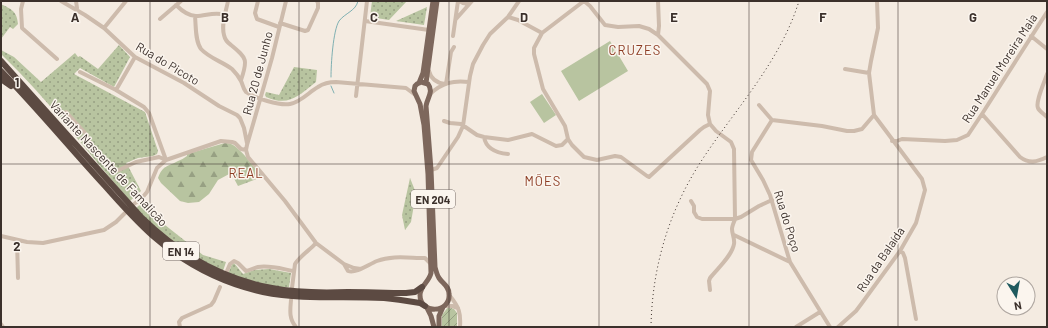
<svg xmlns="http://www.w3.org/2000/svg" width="1048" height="328" font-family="Barlow,sans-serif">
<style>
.grass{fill:url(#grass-dots)}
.forest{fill:url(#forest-firs)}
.garden{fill:url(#garden-furrows)}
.pitch{fill:#b8c4a0}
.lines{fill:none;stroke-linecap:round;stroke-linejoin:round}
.stream{stroke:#7fb0b2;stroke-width:1}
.minor{stroke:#cdbbac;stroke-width:4}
.major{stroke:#7d675c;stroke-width:5}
.highway{stroke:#5c4a42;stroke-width:6}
.rail{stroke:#3b302b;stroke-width:1;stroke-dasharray:1 3;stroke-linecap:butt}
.grid{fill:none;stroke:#3b302b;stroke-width:1;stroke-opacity:0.55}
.labels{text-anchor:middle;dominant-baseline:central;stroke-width:3;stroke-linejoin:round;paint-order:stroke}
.shield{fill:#fbf5ee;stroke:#756b66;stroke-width:1}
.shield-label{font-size:11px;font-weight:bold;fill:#3b302b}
.street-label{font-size:12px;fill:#3b302b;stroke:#fbf5ee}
.neighbourhood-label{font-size:13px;letter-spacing:1px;fill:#8c3b22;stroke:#fbf5ee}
.grid-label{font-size:13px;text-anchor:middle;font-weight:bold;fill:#3b302b;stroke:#fbf5ee;stroke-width:3;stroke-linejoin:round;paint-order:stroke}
</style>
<defs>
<pattern id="grass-dots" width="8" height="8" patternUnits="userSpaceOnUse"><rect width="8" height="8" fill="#b8c4a0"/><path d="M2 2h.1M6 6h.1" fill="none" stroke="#97a083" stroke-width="1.8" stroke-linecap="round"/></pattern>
<pattern id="forest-firs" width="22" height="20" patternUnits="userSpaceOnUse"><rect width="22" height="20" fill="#b8c4a0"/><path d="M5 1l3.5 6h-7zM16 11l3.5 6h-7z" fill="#97a083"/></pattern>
<pattern id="garden-furrows" width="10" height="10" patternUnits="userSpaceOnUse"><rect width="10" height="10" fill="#b8c4a0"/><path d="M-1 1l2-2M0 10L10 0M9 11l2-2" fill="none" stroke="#97a083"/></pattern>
</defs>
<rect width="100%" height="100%" fill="#f4ebe1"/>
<path class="grass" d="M372 1H407L389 20 370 17Z
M1 4C11 9 17 11 18 24L13 29 10 27 1 39Z
M427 7 424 25 396 21Z
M119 45 130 57 114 87 80 68 74 74 145 112 158 151 157 154 153 156 138 158 126 163 128 166 141 191 130 201C87 152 48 99 1 54V50L14 57 41 82 75 53 78 57 80 56 98 69Z
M294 67 317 70 316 82C298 96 289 107 266 97L265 95 266 92 279 95Z
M410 178 416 193 411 222 405 230 402 215Z
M142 203 165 225 203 255 226 262 223 271 194 256 158 231 136 208Z
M234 263 243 274 254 270 269 269 291 273 289 287H273L228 274 232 264Z"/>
<path class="forest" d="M225 143C227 143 229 143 231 144 241 148 255 169 262 177L238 186 231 173 218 180 209 194 199 202 188 203 180 201 161 183 158 178C163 165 167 167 178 161 181 160 184 158 187 156V154Z"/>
<path class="garden" d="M448 307 454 309 457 313V327H442V315Z"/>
<path class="pitch" d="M610 41 628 71 579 101 561 71Z
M542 94 556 115 544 123 530 102Z"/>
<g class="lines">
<path class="stream" d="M331 77C331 64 333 31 339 21 345 13 356 11 358 1
M331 86 334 93"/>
<path class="minor" d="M23 1 21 9 22 28 57 59
M61 1 85 15 104 28 135 57 184 83 219 106 237 115 240 118 244 128 247 143
M228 1C226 12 221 24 224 35 225 40 228 43 231 45 247 58 248 60 241 80
M258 1 255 13 257 19 279 27
M286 1 272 58 247 145 246 150 248 157 285 201 316 243 344 264 354 268 361 269
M460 1 463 3 469 4
M584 1 590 6 605 25 618 27 639 26 649 29 658 35 707 84 710 91 708 115 710 124 716 131 731 142 734 149 735 219C734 222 732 226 732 229 732 234 735 239 734 244 732 256 717 269 710 278L709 281 710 290
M584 1 542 33 534 48V54L543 89 565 126 568 139 572 145 584 157 597 160 615 156 621 157 647 176 649 177 700 130 704 127 710 124
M176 5C181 10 189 16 196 16 206 16 215 11 225 15
M76 10 77 8 76 1
M195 16C196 26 195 41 201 49 209 58 223 62 232 69 235 72 239 77 241 81 243 85 243 89 246 92 254 98 280 106 290 104 301 102 309 92 318 87 324 83 329 82 336 82L406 88 414 94
M508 17 518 20 542 33
M160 19 181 1
M456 19 472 1
M365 21 429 30
M280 23 305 31 308 30 318 8V3L317 1
M104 28 126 1
M658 35 659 26 658 1
M453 36 458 1
M1031 36 1047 49
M845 69 869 73
M429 71C431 79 437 83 445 84
M80 72 116 90 144 107 149 113 166 160
M1047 74C1045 81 1035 102 1038 108 1039 111 1044 114 1047 117
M446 84 451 52 454 47
M116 90 135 57
M430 94C442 83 453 80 469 82
M356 96 367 1
M759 105 772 120
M66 112 86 134 90 143 102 161 114 171 119 170 136 162 159 157 166 160
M982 114 1020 157C1029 164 1037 162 1047 157
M772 120 752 152 751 160 763 180 770 195 790 262 830 327
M772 120 822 126 847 131H854L862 129 874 115 869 73 871 61 878 28 877 1
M444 121 450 123 461 124 477 135 484 137 508 140 532 134 556 146 562 145 568 139
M484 137C486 149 497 153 508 154
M892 141H897L902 139 945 141 957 140 968 135 982 114 1047 12
M431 170 437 168 458 137 463 126 470 76 473 64 483 45 490 34 508 17 519 1
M691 201 694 206V212L697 217 702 219H735L741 217 759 206 772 200
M134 204 142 198 147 192 157 168 166 160 221 141 232 142 235 143 241 149 246 150
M734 235 790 262
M1 236 27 242 43 243 104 230 116 222 125 213
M17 240 18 278
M900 251 903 253 905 258 916 319
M344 264 348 271C356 274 369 264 377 261 392 255 409 258 425 258L431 264
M227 271 230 264 234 261 238 263 246 271C250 270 254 268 258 267 270 265 282 269 293 271
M292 288 295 264C300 256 310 250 316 243
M450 296C459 307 461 313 460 327
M291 300C290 311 289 319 296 327
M445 306H452L458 308
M1 324 3 327
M180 327 179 322 182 318 211 305 214 301 220 287
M796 327 820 312
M838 327 856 311 862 303 900 251 916 223 925 190 922 179 874 115"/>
<path class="major" d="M421 82 428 84C434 92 427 98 426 106L431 170 435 267C436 271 437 275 439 278 443 284 449 286 449 294 451 313 420 315 420 295 420 286 429 282 431 273L428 174 424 125 420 104 414 91 415 86 417 84Z
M419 83 423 73 433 1
M426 83 437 1
M427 308 431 316 434 327
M439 327V316L443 307"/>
<path class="highway" d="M1 61 142 218C178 253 222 279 272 288 297 293 322 293 348 292 367 292 386 293 406 293L415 292 422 287
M1 71C37 108 70 148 105 186 120 203 136 221 153 236 184 263 222 283 263 292 303 300 343 296 384 298 396 299 408 301 420 303L425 306
M1 79 11 86"/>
<path class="rail" d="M651 327C652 269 668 213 700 163 734 110 780 63 799 1"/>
</g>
<path class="grid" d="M150 1V327M299 1V327M449 1V327M599 1V327M749 1V327M898 1V327M1 164H1047"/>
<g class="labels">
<g class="shield">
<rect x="411" y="190" width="44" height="18" rx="3"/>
<rect x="163" y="242" width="36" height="18" rx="3"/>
</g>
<g class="shield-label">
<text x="433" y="199">EN 204</text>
<text x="181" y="251">EN 14</text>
</g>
<g class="street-label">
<text transform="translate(168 63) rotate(31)">Rua do Picoto</text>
<text transform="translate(999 68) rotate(-57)">Rua Manuel Moreira Maia</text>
<text transform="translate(257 73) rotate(-75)">Rua 20 de Junho</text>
<text transform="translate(109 163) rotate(47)">Variante Nascente de Famalicão</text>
<text transform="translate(788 221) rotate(73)">Rua do Poço</text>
<text transform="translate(880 259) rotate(-56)">Rua da Balaída</text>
</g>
<g class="neighbourhood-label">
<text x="635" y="50">CRUZES</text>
<text x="246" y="173">REAL</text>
<text x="543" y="181">MÕES</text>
</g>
</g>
<g class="grid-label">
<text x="75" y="22">A</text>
<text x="225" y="22">B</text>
<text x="374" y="22">C</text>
<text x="524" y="22">D</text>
<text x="674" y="22">E</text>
<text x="823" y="22">F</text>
<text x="973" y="22">G</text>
<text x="17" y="87">1</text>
<text x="17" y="251">2</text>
</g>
<rect width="1048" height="328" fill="none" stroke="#3b302b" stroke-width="4"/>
<g transform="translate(1016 296) rotate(169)"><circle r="19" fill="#fbf5ee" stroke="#aea6a0"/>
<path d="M0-3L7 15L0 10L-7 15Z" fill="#1f5a5e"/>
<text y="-6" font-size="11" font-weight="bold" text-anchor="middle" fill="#3b302b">N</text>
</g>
</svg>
